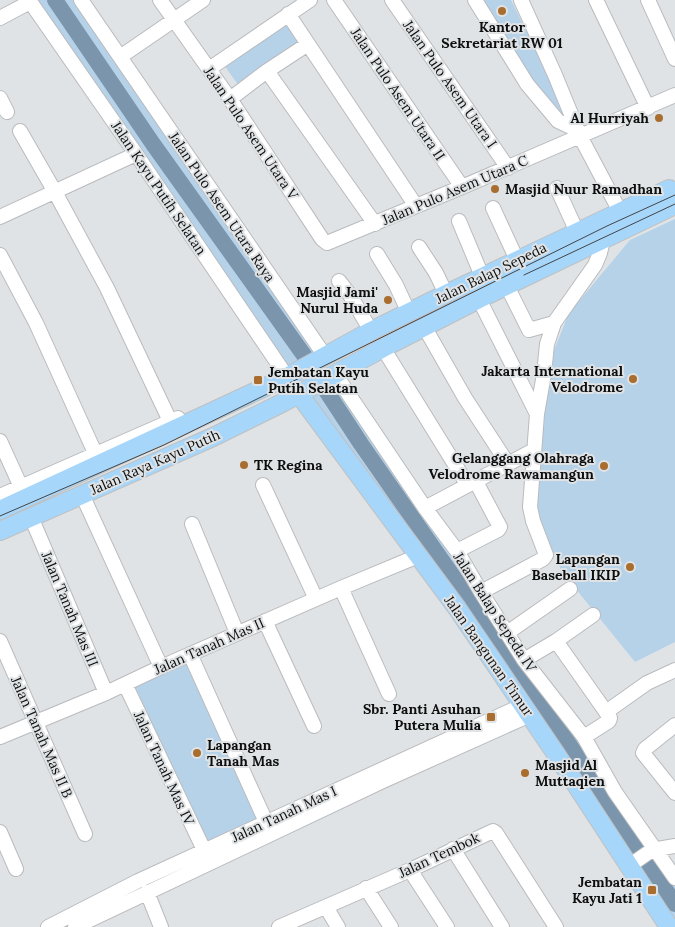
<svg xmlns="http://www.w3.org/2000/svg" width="675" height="927" font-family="Lora,serif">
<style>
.green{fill:#b6d2e9}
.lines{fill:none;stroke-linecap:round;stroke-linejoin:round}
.river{stroke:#7a95ac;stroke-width:16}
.minor-casing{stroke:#b9bbbe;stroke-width:16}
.major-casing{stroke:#c0c0c0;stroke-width:20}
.minor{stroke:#fff;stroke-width:14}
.major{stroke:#a7d6fb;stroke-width:18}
.tram{stroke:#434546;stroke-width:1}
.poi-dot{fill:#a86d2f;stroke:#e0e3e5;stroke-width:2}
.labels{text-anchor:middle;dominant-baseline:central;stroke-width:4;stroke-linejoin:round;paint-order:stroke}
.poi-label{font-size:14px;font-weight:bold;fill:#0d0e0e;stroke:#e0e3e5;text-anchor:end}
.street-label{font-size:14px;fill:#0d0e0e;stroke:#e0e3e5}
</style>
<rect width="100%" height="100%" fill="#e0e3e5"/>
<path class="green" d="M29 0H81L325 356 287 377Z
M471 0H511L574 127 557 116Z
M290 19 303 39 239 86 224 65Z
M675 219V642L635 662 562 572 545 534 536 511 532 421 550 360 569 313 630 240Z
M335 374 675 878V927L298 393Z
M188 660 260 821 206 845 134 684Z"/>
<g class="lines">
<path class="river" d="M55 0 153 144 306 358
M325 389 361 444 553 720 675 904"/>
<g class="minor-casing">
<path id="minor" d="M29 0 136 154 287 377
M81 0 325 356
M160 0 230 99 322 239 327 243 462 187 675 95
M334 0 462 187
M392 0 508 168
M475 0 527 84 558 121 577 130
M521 0 555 75 580 136 625 221
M596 0 648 108
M648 0 675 59
M288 14 416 206
M0 18 30 2
M120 57 203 0
M209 69 310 0
M267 71 375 224
M0 98 7 112
M230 99 267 71 308 44
M20 131 55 192 107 288 170 421
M557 188 577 232
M493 208 517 260
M0 217 136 154
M459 221 482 276
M419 247 436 273 446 294
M377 254 396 285 409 313
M0 255 36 323 96 455
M339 281 350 295 371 331
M507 286 529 330 554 323
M479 299 537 414
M425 328 465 398 508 464
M383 348 467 484
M335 374 425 508 457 551 481 592 524 660 584 737 615 792 675 878
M0 441 21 487
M263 485 316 599
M0 496 178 418
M85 501 161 667
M425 508 534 450
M34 524 106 693
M192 524 237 633
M457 551 498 530 500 527 475 480
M341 588 389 694
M481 592 543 559 546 555 533 521 530 507 537 414 544 374 547 344 554 323 595 265 600 253 603 240
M265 621 314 726
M507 633 570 589
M0 641 85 834
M556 641 606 712
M190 654 266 822
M524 660 556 641 593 615
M125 684 204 850
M675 725 645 749 643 753 675 793
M0 737 106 693 161 667 341 588 418 556
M584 737 609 721 610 718 606 712 647 683 675 670
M0 832 16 869
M453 849 502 927
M629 866 652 850 675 846
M410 870 447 927
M366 888 391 927
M147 892 161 927
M326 907 338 927
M48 927 138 881 523 705
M75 927 383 781 530 715
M279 927 410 870 493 831 496 833 556 927"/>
</g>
<g class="major-casing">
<path id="major" d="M298 393 457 608 556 754 669 927
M0 510 287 377 371 331 446 294 669 189
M0 531 213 437 284 402 383 348 479 299 675 205"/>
</g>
<use href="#minor" class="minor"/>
<use href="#major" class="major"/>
<path class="tram" d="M524 275 675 204
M0 516 164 445 607 226 675 195"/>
</g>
<g class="poi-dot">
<circle cx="502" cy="11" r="5"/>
<circle cx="659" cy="118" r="5"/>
<circle cx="495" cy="189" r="5"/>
<circle cx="388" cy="300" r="5"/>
<circle cx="633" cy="379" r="5"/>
<rect x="253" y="375" width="10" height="10" rx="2.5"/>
<circle cx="244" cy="465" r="5"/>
<circle cx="604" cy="466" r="5"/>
<circle cx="630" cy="567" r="5"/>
<rect x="486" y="712" width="10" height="10" rx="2.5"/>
<circle cx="197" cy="753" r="5"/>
<circle cx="525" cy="773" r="5"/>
<rect x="647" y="885" width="10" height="10" rx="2.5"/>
</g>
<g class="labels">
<g class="poi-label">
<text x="502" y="27" text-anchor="middle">Kantor<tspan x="502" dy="16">Sekretariat RW 01</tspan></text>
<text x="649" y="118">Al Hurriyah</text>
<text x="505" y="189" text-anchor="start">Masjid Nuur Ramadhan</text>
<text x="378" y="292">Masjid Jami'<tspan x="378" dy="16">Nurul Huda</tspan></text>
<text x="623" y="371">Jakarta International<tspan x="623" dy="16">Velodrome</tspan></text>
<text x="268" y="372" text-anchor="start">Jembatan Kayu<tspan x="268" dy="16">Putih Selatan</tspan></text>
<text x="594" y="458">Gelanggang Olahraga<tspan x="594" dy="16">Velodrome Rawamangun</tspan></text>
<text x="254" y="465" text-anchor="start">TK Regina</text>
<text x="620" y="559">Lapangan<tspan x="620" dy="16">Baseball IKIP</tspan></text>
<text x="481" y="709">Sbr. Panti Asuhan<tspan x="481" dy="16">Putera Mulia</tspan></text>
<text x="207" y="745" text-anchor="start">Lapangan<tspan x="207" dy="16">Tanah Mas</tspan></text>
<text x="535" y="765" text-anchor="start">Masjid Al<tspan x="535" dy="16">Muttaqien</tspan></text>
<text x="642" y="882">Jembatan<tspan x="642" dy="16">Kayu Jati 1</tspan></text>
</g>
<g class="street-label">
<text transform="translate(450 84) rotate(55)">Jalan Pulo Asem Utara I</text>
<text transform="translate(398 94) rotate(56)">Jalan Pulo Asem Utara II</text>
<text transform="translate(251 133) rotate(56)">Jalan Pulo Asem Utara V</text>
<text transform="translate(159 188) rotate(56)">Jalan Kayu Putih Selatan</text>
<text transform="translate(455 190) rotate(-23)">Jalan Pulo Asem Utara C</text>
<text transform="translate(222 207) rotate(56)">Jalan Pulo Asem Utara Raya</text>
<text transform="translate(491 273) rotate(-26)">Jalan Balap Sepeda</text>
<text transform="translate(155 462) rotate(-24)">Jalan Raya Kayu Putih</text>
<text transform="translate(70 609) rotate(67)">Jalan Tanah Mas III</text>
<text transform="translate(495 612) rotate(57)">Jalan Balap Sepeda IV</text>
<text transform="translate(209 646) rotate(-24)">Jalan Tanah Mas II</text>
<text transform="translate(489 656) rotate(55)">Jalan Bangunan Timur</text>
<text transform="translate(42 737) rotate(66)">Jalan Tanah Mas II B</text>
<text transform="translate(164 768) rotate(65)">Jalan Tanah Mas IV</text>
<text transform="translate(284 814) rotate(-25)">Jalan Tanah Mas I</text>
<text transform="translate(439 855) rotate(-25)">Jalan Tembok</text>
</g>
</g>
</svg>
